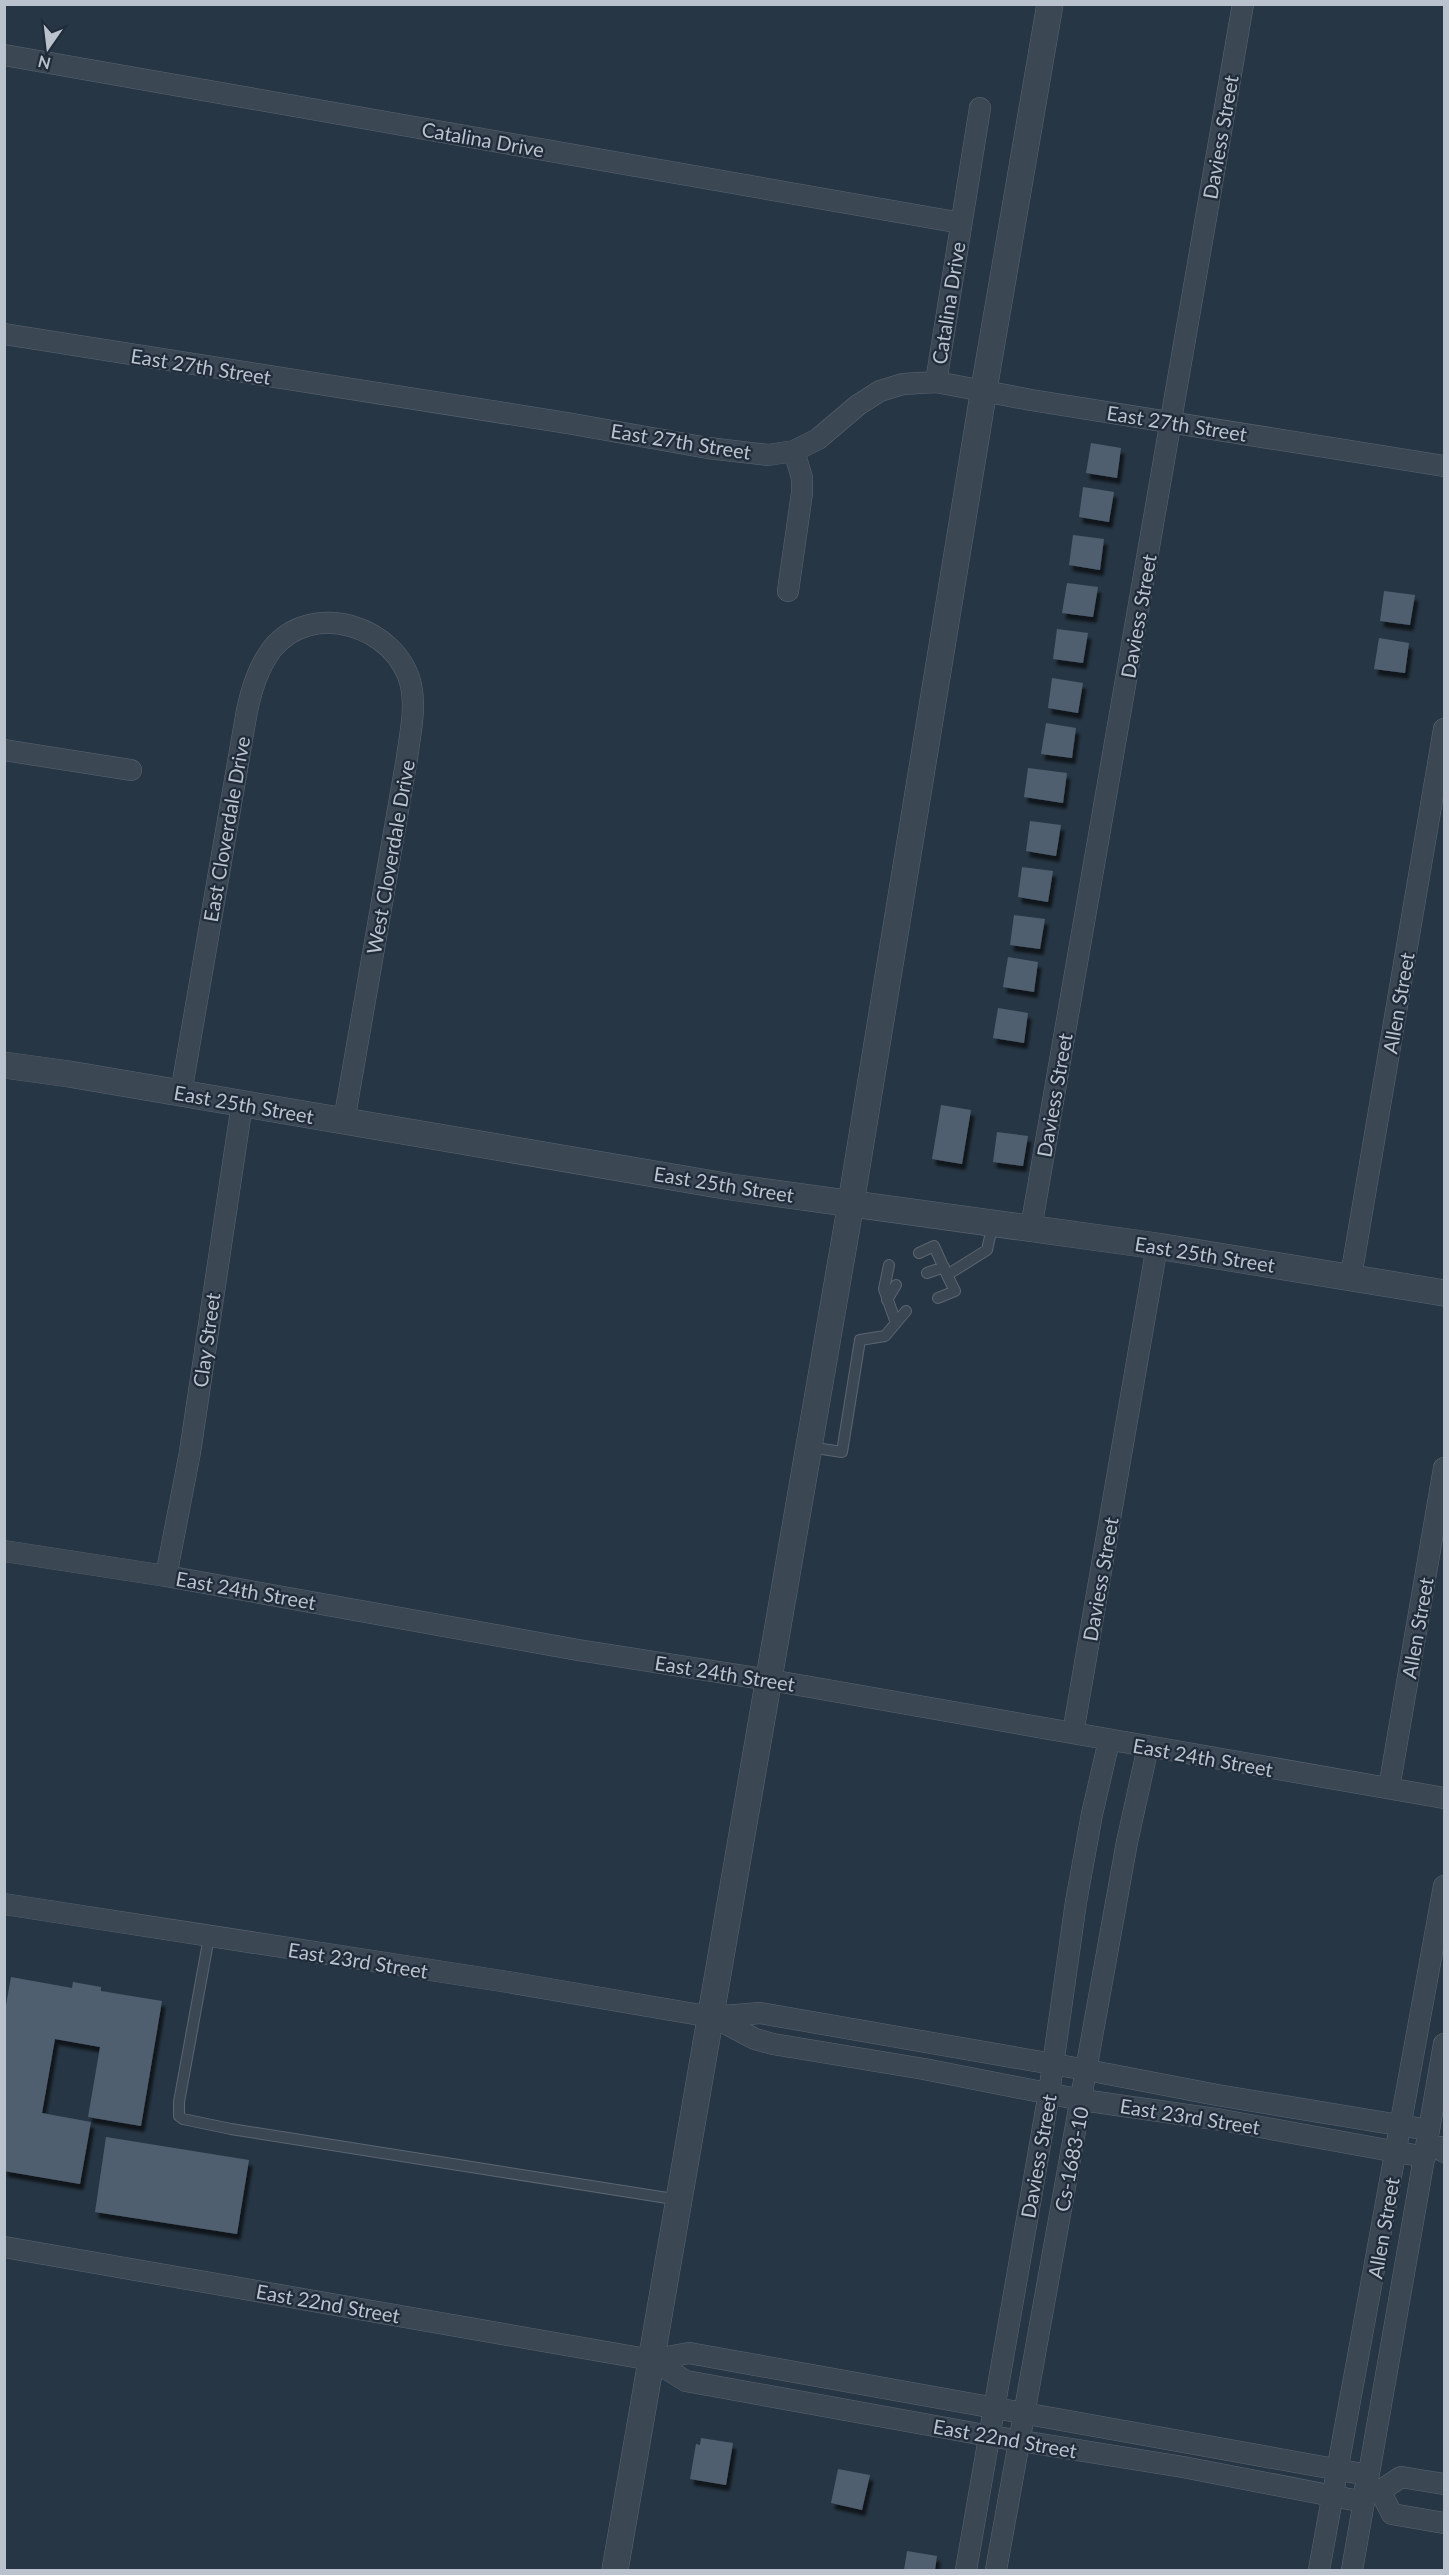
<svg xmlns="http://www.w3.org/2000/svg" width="1449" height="2575" font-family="Lato,sans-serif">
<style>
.building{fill:#505f6f;filter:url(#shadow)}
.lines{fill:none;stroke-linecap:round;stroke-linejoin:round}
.service-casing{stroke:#5a6571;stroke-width:12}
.minor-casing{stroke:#5a6571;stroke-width:22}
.tertiary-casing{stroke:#5a6571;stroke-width:27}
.service{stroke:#3c4754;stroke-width:10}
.minor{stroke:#3c4754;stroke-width:21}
.tertiary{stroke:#3c4754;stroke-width:26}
.labels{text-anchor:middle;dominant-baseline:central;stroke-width:4.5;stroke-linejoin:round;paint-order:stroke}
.street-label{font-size:20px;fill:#b9c2cd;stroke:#202c39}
</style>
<defs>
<filter id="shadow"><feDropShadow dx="3.5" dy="6" stdDeviation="1.5" flood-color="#0009"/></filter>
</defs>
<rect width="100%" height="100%" fill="#273644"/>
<path class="building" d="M1091 443 1121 448 1117 478 1086 473Z
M1083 487 1114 492 1109 522 1079 517Z
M1073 535 1104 539 1100 570 1069 565Z
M1067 583 1098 587 1093 617 1062 613Z
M1384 591 1415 595 1410 625 1380 621Z
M1057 629 1088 633 1083 663 1053 659Z
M1379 638 1409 643 1405 673 1374 669Z
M1052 678 1083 683 1078 713 1048 708Z
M1046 723 1076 728 1072 758 1041 754Z
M1028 768 1067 773 1063 803 1024 797Z
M1030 821 1061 825 1056 856 1026 851Z
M1022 867 1053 871 1048 902 1018 897Z
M1014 915 1045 919 1040 949 1010 945Z
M1008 957 1038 962 1034 992 1003 987Z
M998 1008 1028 1013 1024 1043 993 1038Z
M941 1105 971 1110 962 1164 932 1159Z
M997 1132 1028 1136 1023 1166 993 1162Z
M11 1977 72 1988 73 1982 101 1987V1991L162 2001 141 2126 88 2117 100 2047 55 2039 42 2113 91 2122 80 2184 4 2171V2016Z
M106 2137 249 2160 237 2234 95 2212Z
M701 2438 733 2443 726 2485 690 2479 696 2444 700 2445Z
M838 2469 870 2475 862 2510 831 2503Z
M907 2551 937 2556 935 2570H904Z"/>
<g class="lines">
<g class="service-casing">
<path id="service" d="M919 1253 934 1246 947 1275
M889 1265 884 1289 896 1323
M927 1273 944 1267
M938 1298 955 1291 947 1275 987 1250 993 1223
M887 1300 896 1285
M809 1447 842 1452 860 1340 885 1336 906 1311
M209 1937 179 2102V2116L183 2119 231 2129 680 2200"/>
</g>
<g class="minor-casing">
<path id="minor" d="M4 55 961 223
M4 334 567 423 708 448 768 455 794 451 818 439 858 405 880 391 903 384 936 382 1031 400 1444 466
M936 382 980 108
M788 591 802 493V478L794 451
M4 750 131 770
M181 1093 245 722C249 697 257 669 272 649 312 599 397 626 411 685 416 709 410 734 407 758L344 1121
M1031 1228 1243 4
M1351 1276 1444 729
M4 1551 166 1576 578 1650 770 1680 1444 1798
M166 1576 190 1452 242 1104
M1073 1733 1157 1246
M1389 1788 1444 1468
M4 1904 508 1982 712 2017 760 2013 1087 2070 1217 2095 1429 2130
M713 2017 755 2039 773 2044 924 2069 1082 2100 1222 2120 1425 2157
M1442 2147 1444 2152
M4 2247 652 2360 689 2353 1368 2475
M652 2360 686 2381 990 2436 1183 2467 1364 2502
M1365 2489 1380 2491 1401 2477 1444 2484
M1380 2491 1392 2514 1444 2523
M966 2570 1049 2093 1076 1902 1092 1814 1109 1741
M996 2570 1127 1842 1148 1747
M1319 2570 1444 1886
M1352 2570 1444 2044"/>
</g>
<g class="tertiary-casing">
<path id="tertiary" d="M4 1065 69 1074 731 1187 1157 1246 1444 1293
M615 2570 851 1203 984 389 1050 4"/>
</g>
<use href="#service" class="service"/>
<use href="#minor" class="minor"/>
<use href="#tertiary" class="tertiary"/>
</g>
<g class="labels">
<g class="street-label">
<text transform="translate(1220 137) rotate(-80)">Daviess Street</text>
<text transform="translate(483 139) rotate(10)">Catalina Drive</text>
<text transform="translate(948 303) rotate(-81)">Catalina Drive</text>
<text transform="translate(201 366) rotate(9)">East 27th Street</text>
<text transform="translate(1177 423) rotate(9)">East 27th Street</text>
<text transform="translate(681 441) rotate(9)">East 27th Street</text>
<text transform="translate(1138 616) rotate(-80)">Daviess Street</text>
<text transform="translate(226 829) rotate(-80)">East Cloverdale Drive</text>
<text transform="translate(390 857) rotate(-80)">West Cloverdale Drive</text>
<text transform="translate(1398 1003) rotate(-80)">Allen Street</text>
<text transform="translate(1054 1095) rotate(-80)">Daviess Street</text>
<text transform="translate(244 1104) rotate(10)">East 25th Street</text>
<text transform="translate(724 1184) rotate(9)">East 25th Street</text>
<text transform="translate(1205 1254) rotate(9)">East 25th Street</text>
<text transform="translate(206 1340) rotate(-82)">Clay Street</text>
<text transform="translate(1100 1579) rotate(-80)">Daviess Street</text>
<text transform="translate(246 1590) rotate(10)">East 24th Street</text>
<text transform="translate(1417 1628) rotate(-80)">Allen Street</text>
<text transform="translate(725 1673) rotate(9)">East 24th Street</text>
<text transform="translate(1203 1757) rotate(10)">East 24th Street</text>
<text transform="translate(358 1960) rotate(9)">East 23rd Street</text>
<text transform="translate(1190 2116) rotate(9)">East 23rd Street</text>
<text transform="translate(1038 2156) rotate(-80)">Daviess Street</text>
<text transform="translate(1071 2159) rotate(-79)">Cs-1683-10</text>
<text transform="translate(1383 2228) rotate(-80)">Allen Street</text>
<text transform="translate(328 2303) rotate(10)">East 22nd Street</text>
<text transform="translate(1005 2438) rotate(10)">East 22nd Street</text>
</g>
</g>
<rect width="1449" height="2575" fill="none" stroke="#b9c2cd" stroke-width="12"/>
<g transform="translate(48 48) rotate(194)" stroke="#202c39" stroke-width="4.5" paint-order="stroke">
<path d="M0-4.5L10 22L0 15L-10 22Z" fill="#b9c2cd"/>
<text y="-9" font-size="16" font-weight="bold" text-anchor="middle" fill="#b9c2cd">N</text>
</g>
</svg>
